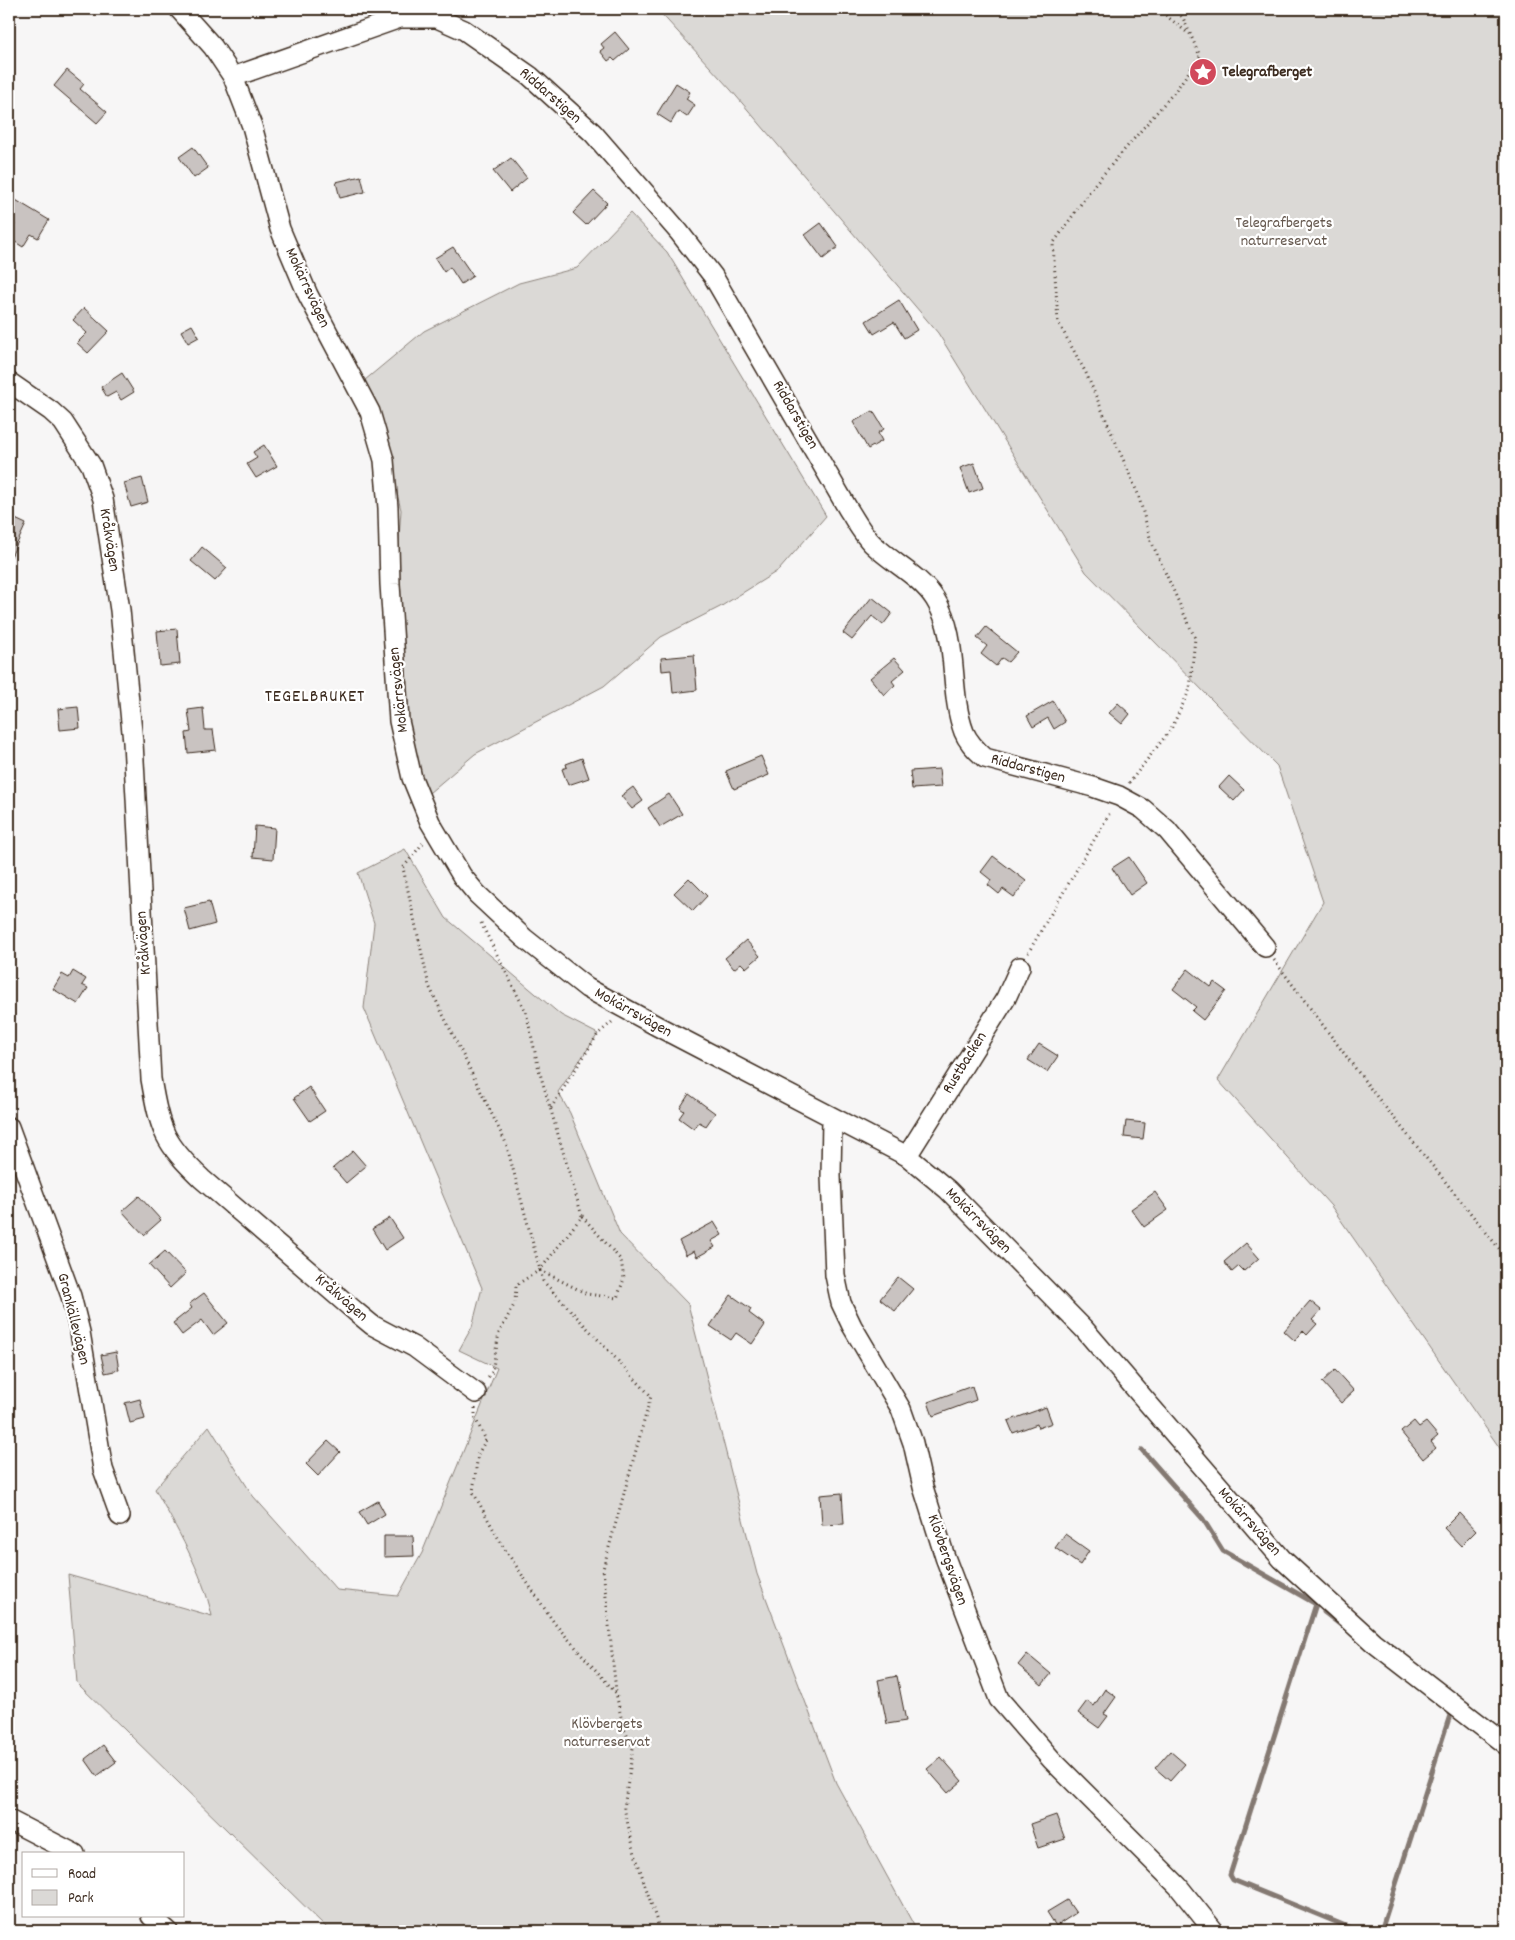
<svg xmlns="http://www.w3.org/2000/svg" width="1515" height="1940" font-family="Dekko,sans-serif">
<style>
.green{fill:#dbd9d6;stroke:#8b827a}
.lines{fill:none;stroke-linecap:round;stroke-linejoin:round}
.stream{stroke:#847972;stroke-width:5}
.building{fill:#c9c3c1;stroke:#3b2a1e}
.minor-casing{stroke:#3b2a1e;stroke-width:22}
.path{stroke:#3b2a1e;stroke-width:3;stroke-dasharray:1 4;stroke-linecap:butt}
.minor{stroke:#fff;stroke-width:19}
.labels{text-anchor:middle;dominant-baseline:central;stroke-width:4.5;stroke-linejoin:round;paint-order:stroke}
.poi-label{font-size:16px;font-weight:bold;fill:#3b2a1e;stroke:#fff;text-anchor:start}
.street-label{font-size:16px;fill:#3b2a1e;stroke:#fff}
.park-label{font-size:16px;fill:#63564c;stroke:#fff}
.neighbourhood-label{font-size:18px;letter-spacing:1px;fill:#3b2a1e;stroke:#fff}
</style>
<rect width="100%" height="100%" fill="#f7f6f6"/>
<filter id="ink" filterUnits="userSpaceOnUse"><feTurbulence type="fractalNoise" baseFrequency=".02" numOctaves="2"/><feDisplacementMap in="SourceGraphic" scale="10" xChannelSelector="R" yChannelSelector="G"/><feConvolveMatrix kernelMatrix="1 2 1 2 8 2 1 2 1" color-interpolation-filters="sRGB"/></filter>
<g filter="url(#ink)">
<path class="green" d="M657 9H1506V1457L1331 1206 1218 1080 1323 902 1277 766 1086 572 938 333 731 90Z
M630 213 667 252 826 516 779 570 720 607 661 637 604 686 475 754 429 793 422 794 404 720 394 608 401 510 379 419 365 380 424 331 519 283 577 268Z
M405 849 446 918 561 1015 598 1034 558 1092 570 1113 620 1234 688 1304 757 1574 836 1783 917 1931H330L77 1683 68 1575 212 1616C203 1573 176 1527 155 1489L209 1426 253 1496 337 1590 398 1596 422 1553 497 1368 459 1350 472 1327 482 1288 364 1008 374 923 358 873Z"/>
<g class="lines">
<path class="stream" d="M1142 1450 1203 1519 1223 1551 1316 1604 1230 1875 1233 1880 1358 1931
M1324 1612 1342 1626
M1381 1931 1451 1712 1448 1710"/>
</g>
<path class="building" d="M615 32 629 49 615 61 612 58 608 61 600 51 604 48 601 44Z
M67 70 84 84 80 89 107 112 97 123 54 86Z
M676 83 690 92 686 99 695 105 687 117 678 111 671 123 657 114Z
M193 147 208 168 194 178 179 157Z
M511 158 527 178 510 192 493 171Z
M361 176 365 192 340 198 336 182Z
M594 191 607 203 586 225 573 213Z
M9 196 49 220 38 238 31 234 23 247 9 238 15 224 9 220Z
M821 223 838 247 823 259 805 235Z
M453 247 473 276 461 284 450 267 444 272 435 258Z
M899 300 917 330 904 338 894 322 874 334 866 321Z
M84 308 109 331 88 353 77 343 87 333 73 320Z
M192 325 199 337 188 343 181 331Z
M122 373 134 392 121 400 116 392 107 397 101 387Z
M873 411 884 429 878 433 882 441 868 449 853 422Z
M264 445 277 466 256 478 247 464 257 458 253 452Z
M974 463 983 488 969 493 960 468Z
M142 478 148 502 131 507 124 483Z
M9 516 26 524 9 561Z
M202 547 227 568 215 581 191 561Z
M872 597 892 613 883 625 872 616 852 640 843 633Z
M986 627 1017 652 1008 662 1002 658 996 666 981 654 987 646 977 638Z
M177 629 180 664 160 666 157 631Z
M694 655 697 690 673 693 671 670 662 671 661 658Z
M894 658 905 670 892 681 895 685 884 695 870 678Z
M1053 701 1065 722 1054 729 1048 718 1033 727 1027 716Z
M1118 703 1130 714 1122 724 1109 713Z
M78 707 80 728 60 730 58 709Z
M203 708 205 730H213L216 750 188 753 186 733 191 732 188 710Z
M761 756 769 775 734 789 726 771Z
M582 758 589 778 568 785 562 769 567 767 566 764Z
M939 769 941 787 912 789 910 771Z
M1229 776 1244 790 1234 801 1219 787Z
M633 787 643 801 632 809 621 796Z
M669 794 682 814 660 827 648 808Z
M255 826 275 828 273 859 253 857Z
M993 856 1026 881 1014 897 1003 889 999 894 988 885 991 880 981 872Z
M1129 857 1147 883 1130 895 1112 868Z
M689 878 707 896 693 911 674 893Z
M209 902 215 924 190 931 184 908Z
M746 940 760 956 746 968 741 963 734 969 725 958Z
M1188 969 1211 987 1214 982 1226 991 1203 1020 1192 1011 1196 1007 1173 989Z
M73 971 86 979 82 985 88 988 78 1004 53 989 62 974 69 978Z
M1039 1044 1058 1056 1047 1072 1028 1060Z
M309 1087 325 1111 310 1121 294 1098Z
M689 1094 715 1113 706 1126 699 1122 694 1129 679 1118 684 1111 680 1108Z
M1126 1121 1145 1123 1143 1139 1124 1137Z
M353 1151 366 1166 346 1183 333 1168Z
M1155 1192 1168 1210 1144 1227 1131 1209Z
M139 1196 161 1220 144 1235 122 1211Z
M390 1218 403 1238 385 1250 372 1229Z
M714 1222 722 1235 711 1241 715 1247 697 1257 694 1251 686 1255 679 1241Z
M1246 1243 1259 1258 1244 1271 1239 1266 1232 1272 1224 1262Z
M165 1251 186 1273 170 1288 149 1265Z
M898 1277 913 1289 895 1311 880 1299Z
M204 1293 228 1323 213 1335 202 1320 182 1335 173 1323 192 1308 189 1304Z
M731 1295 751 1309 749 1313 765 1325 752 1344 736 1333 731 1340 710 1326Z
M1310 1301 1321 1310 1312 1320 1317 1324 1307 1335 1303 1331 1295 1341 1284 1331Z
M116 1352 119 1370 105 1373 101 1355Z
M1335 1370 1354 1391 1341 1403 1322 1382Z
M972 1386 976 1400 933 1416 928 1402Z
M140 1399 145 1419 130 1423 125 1403Z
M1046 1407 1052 1423 1038 1428 1037 1424 1013 1433 1008 1421Z
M1414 1421 1419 1427 1426 1422 1438 1436 1431 1442 1436 1448 1423 1459 1401 1432Z
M328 1441 340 1452 318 1476 306 1464Z
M842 1493 844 1524 822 1525 820 1495Z
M378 1501 385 1514 367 1525 359 1512Z
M1459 1513 1476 1531 1461 1546 1444 1528Z
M1065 1534 1089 1551 1080 1565 1055 1548Z
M384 1536H413L414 1556 384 1557Z
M1027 1654 1051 1674 1042 1685 1018 1665Z
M897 1676 906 1721 887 1724 878 1680Z
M1105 1689 1116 1697 1104 1714 1108 1716 1099 1728 1078 1713 1087 1701 1094 1706Z
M103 1745 116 1762 97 1776 85 1759Z
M1170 1751 1185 1764 1170 1781 1155 1768Z
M941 1757 962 1781 948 1793 927 1769Z
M1056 1815 1065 1839 1038 1848 1030 1824Z
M1067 1900 1076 1913 1056 1926 1047 1912Z"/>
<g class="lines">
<g class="minor-casing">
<path id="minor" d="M179 9 213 47 233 77 252 126 280 229 308 295 370 412 384 460 388 508 390 584 399 721 412 778 430 822 462 876 477 894 524 938 587 988 657 1026 907 1156 948 1190 1084 1329 1282 1559 1373 1642 1506 1745
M233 77 400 18H437L464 30 530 76 593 133 679 232 713 276 848 509C856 521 864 537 875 546 894 564 920 576 935 599 960 638 948 690 964 732 968 742 977 751 985 758L1093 787 1119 796 1143 809 1167 830 1265 947
M9 382 51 411 63 422 91 465 103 499 120 610 133 742 151 1079C160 1131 164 1143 202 1179L355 1311 372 1325 414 1347 476 1393
M832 1118 831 1176 835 1275 841 1303 852 1326 901 1409 913 1443 923 1487 945 1557 999 1699 1052 1760 1178 1886 1214 1931
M9 1127 71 1296 80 1332 103 1469 120 1516
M907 1156 1006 998 1020 967
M9 1820 75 1854
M151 1916 168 1931"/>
</g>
<path class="path" d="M1158 9 1189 34
M1129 783 1171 729 1190 689 1195 638 1151 541 1138 494 1086 373 1058 322 1053 244 1094 185 1176 90 1200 56 1183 18 1175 9
M423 843 403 868 429 986 506 1143 543 1281 651 1396 603 1569 616 1691
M481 923 526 1012 539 1070 582 1216 540 1270 516 1285 515 1303 499 1333 492 1372 486 1380
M1028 953 1111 811
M1274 960 1373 1092 1506 1257
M551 1108 598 1034 612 1022
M540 1270 587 1294 617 1298 624 1279 621 1260 582 1216
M475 1408V1418L486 1440 478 1454 473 1492 502 1545 555 1624 616 1693 623 1727 633 1748 624 1808 635 1854 660 1931"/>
<use href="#minor" class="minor"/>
</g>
</g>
<defs>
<g id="sight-disc" transform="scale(1.4375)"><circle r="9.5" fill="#d1495b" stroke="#fff"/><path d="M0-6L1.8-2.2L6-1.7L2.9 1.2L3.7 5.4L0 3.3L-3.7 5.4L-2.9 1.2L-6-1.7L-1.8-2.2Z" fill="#fff"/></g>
</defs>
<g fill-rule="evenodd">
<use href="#sight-disc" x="1203" y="72"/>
</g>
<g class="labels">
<g class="poi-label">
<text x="1222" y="72">Telegrafberget</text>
</g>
<g class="street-label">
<text transform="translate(550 96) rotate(41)">Riddarstigen</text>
<text transform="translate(307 288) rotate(65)">Mokärrsvägen</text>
<text transform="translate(795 415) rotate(60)">Riddarstigen</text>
<text transform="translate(109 540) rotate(81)">Kråkvägen</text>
<text transform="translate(399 690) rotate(-96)">Mokärrsvägen</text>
<text transform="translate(1028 769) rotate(15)">Riddarstigen</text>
<text transform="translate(144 943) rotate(-94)">Kråkvägen</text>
<text transform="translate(633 1013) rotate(29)">Mokärrsvägen</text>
<text transform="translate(965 1063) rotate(-58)">Rustbacken</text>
<text transform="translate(978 1221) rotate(45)">Mokärrsvägen</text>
<text transform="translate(341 1298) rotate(41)">Kråkvägen</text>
<text transform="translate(73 1319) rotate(76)">Grankällevägen</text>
<text transform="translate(1249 1522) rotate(48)">Mokärrsvägen</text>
<text transform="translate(947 1560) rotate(71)">Klövbergsvägen</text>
</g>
<g class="park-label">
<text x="1284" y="223">Telegrafbergets<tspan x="1284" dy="18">naturreservat</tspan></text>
<text x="607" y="1724">Klövbergets<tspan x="607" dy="18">naturreservat</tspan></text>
</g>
<g class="neighbourhood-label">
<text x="315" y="697">TEGELBRUKET</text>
</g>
</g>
<rect width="1515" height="1940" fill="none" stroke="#fff" stroke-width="30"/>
<rect x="15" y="15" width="1485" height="1910" fill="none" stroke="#3b2a1e" stroke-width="2" filter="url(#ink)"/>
<rect x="22" y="1852" width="162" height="65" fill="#ffffff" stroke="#b1aaa5"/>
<rect x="32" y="1869" width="25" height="8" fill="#ffffff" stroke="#b1aaa5"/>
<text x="68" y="1878" font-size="15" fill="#3b2a1e">Road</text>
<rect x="32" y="1890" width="25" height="15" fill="#dbd9d6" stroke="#b1aaa5"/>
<text x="68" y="1902" font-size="15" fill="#3b2a1e">Park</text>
</svg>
